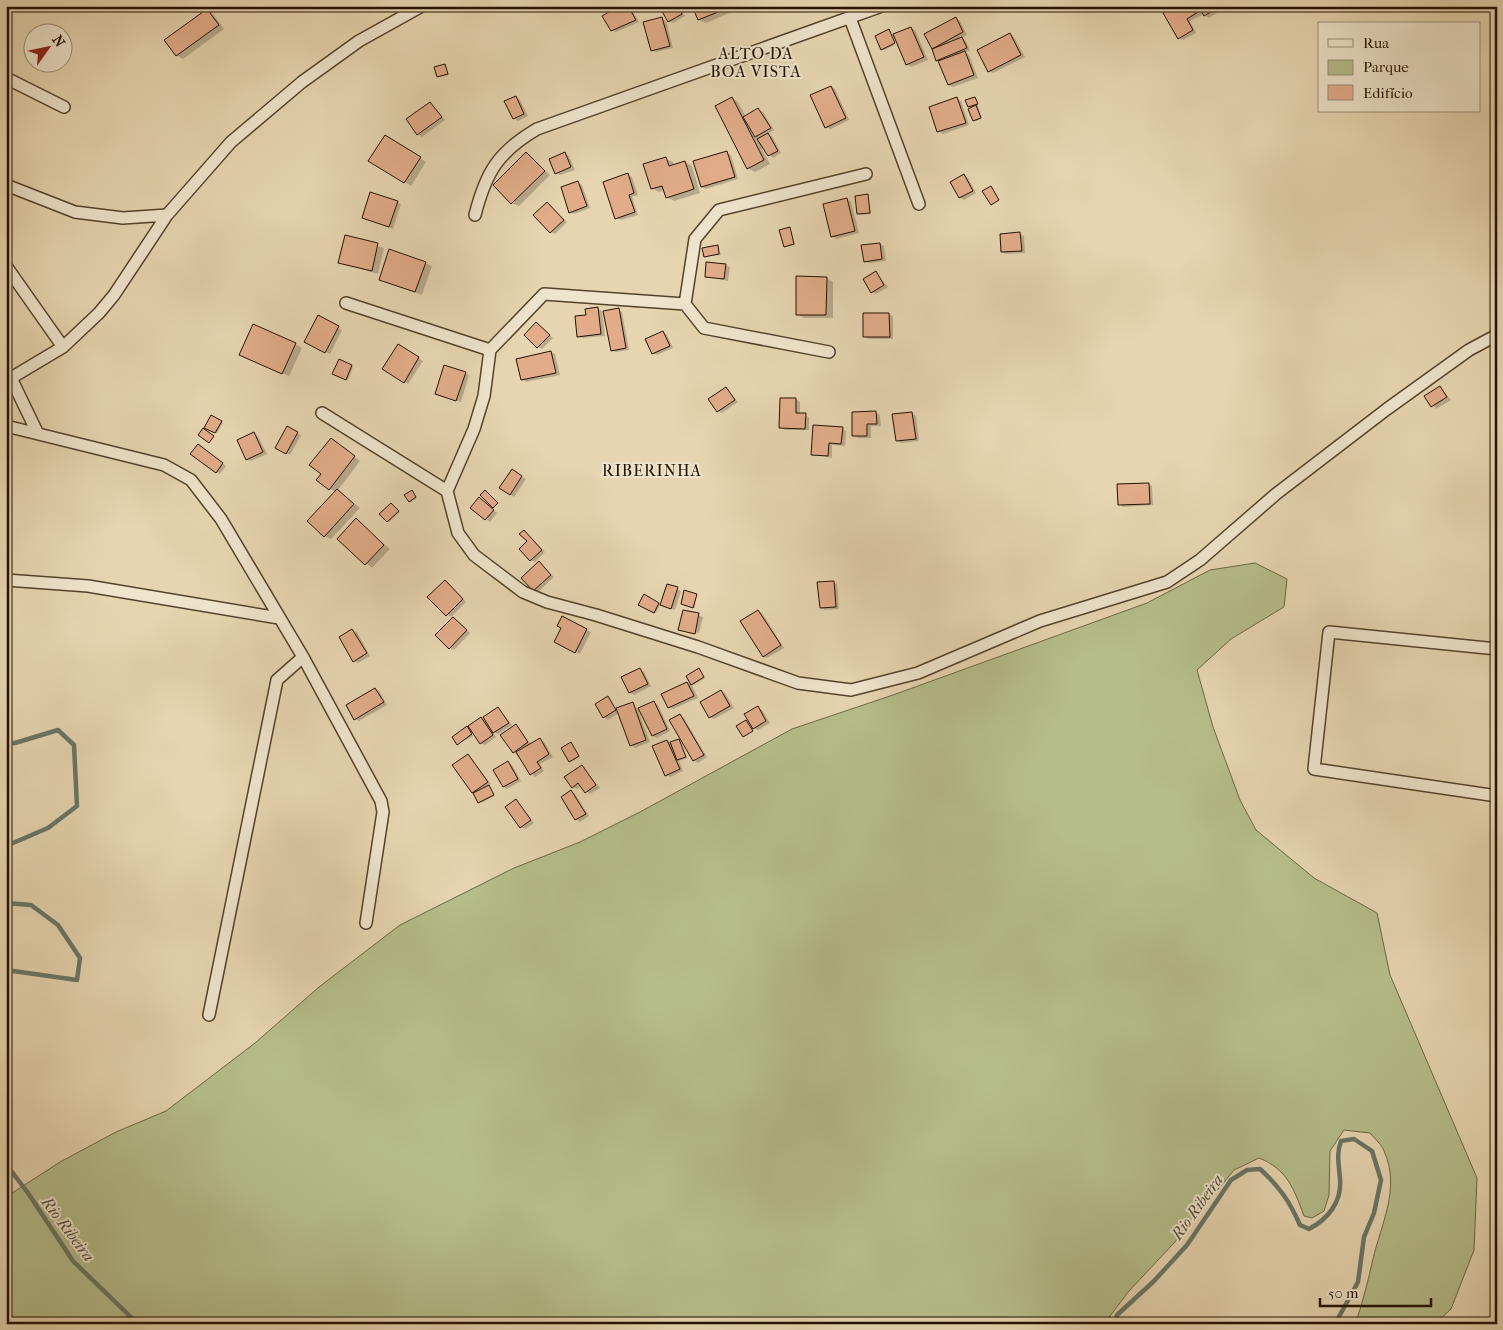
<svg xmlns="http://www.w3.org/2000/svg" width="1503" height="1330" font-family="'IM FELL French Canon',serif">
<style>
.green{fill:#b5bd8b;stroke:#6c6746}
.shadow{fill:#0003}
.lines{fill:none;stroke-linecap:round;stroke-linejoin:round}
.stream{stroke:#687667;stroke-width:4.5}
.building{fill:#e2ac8a;stroke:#241100}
.minor-casing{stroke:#54422c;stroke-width:14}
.minor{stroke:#efe4cc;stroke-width:11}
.labels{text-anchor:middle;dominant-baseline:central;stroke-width:4;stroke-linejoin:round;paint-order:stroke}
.neighbourhood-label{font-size:16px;letter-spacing:1px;fill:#241100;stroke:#efe4cc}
.water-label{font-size:16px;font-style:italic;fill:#4c4c3c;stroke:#efe4cc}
</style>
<rect width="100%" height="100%" fill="#e6d5b0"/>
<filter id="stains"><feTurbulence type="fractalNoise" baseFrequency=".004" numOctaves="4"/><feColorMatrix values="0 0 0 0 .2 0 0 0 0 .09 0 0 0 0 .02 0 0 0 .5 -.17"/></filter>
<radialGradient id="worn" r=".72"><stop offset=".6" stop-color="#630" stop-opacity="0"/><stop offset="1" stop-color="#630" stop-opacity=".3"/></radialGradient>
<path class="green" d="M1255 563 1287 579 1284 607 1231 639 1197 670 1213 727 1240 800 1256 830 1314 878 1377 913 1390 975 1477 1178 1474 1250 1451 1309 1435 1324 1356 1322C1363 1301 1368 1281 1373 1259 1381 1224 1401 1188 1384 1151 1382 1145 1375 1139 1370 1133L1344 1130 1330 1151 1329 1195 1324 1211 1312 1218 1304 1216C1294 1189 1287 1169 1259 1158L1234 1170 1174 1243 1129 1291 1104 1324H6V1197L60 1162 116 1132 166 1111 255 1043 319 987 400 925 514 868 580 842 640 812 792 729 893 695 1147 603 1210 570Z"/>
<path class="shadow" d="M622 6H630L639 22 616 32 612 30Z
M661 6H679L685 16 673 23 669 21Z
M693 6H731L734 11 706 23 699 20Z
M1178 6H1218L1220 11 1209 18 1204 14 1190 21 1196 33 1183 40 1179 38Z
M207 10 213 14 224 29 183 59 176 55Z
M662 19 666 21 673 48 656 52 652 50Z
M956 19 960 21 967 35 961 38 966 41 970 51 965 52 969 55 978 78 953 87 949 85 926 34Z
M911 28 915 30 928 60 911 67 907 64 896 42Z
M890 32 895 42 890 39 889 41 895 45 884 50 882 49Z
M1010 35 1014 37 1025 57 993 73 989 71Z
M445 65 449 75 440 77H438Z
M830 87 835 89 849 120 831 129 826 127Z
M516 97 520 100 528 116 518 121 514 118Z
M732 98 738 102 746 117 758 109 763 112 774 130 768 134 772 136 781 153 773 158 764 148 762 149 770 164 755 172 748 168Z
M975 98 982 118 976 121 972 108 969 106Z
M957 99 961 101 969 125 943 134 938 131Z
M431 103 445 120 422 137 418 134Z
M392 140 426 162 411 186 370 160Z
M526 153 550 175 519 206 512 203Z
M727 153 731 155 738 179 706 189 702 187Z
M565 154 569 156 575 170 560 175 556 173Z
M666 159 673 162 674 166 685 162 692 166 700 193 674 201 667 197 664 190 659 192 652 188Z
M628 175 632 177 638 195 632 197 638 215 621 220 616 218Z
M964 176 968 178 976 193 964 200 959 197Z
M578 183 582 185 590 208 574 214 570 212Z
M868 196 871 214 860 215 858 214Z
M847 199 851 202 859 233 836 239 832 236Z
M397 202 401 204 393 229 363 218Z
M547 204 567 222 555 234 551 232Z
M789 228 795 245 786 247 785 246Z
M1020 234 1024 236 1025 253 1006 254 1002 252Z
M346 237 384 248 378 274 340 263Z
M879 244 884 246 886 261 869 263 865 261Z
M718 246 721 255 705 256Z
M425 263 432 266 422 295 380 280Z
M725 265 730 267 728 281 706 276Z
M876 273 888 287 876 294 872 292Z
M827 278 833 282V318H804L797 314Z
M598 309 602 311 605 336 582 338 578 336 587 316Z
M618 309 622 312 629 350 616 352 612 350Z
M889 314 893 316V339H869L865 337Z
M318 317 342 330 330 354 305 341Z
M537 324 553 338 542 349 538 347Z
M663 332 667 335 673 348 657 355 653 353Z
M295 344 302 348 289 376 247 358Z
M398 346 423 361 408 384 384 369Z
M551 352 555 354 560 375 526 382 522 379Z
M339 361 353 367 348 380 334 374Z
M465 373 469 375 461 402 440 395Z
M1440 387 1451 400 1436 409 1426 396Z
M726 388 738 402 722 413 718 411Z
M796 399 800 402V414L809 417V430H785L781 427Z
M876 413 880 415 881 426H871V438H858L853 435Z
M912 413 916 416 919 441 901 443 897 441Z
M211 417 223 423 217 433 206 427Z
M288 428 301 435 290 455 277 447Z
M842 429 846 431 845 446 832 445V458L813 454Z
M254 433 258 436 267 454 251 461 247 459Z
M337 443 360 461 338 490 360 508 331 539 324 536 336 492 330 489 322 474Z
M202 448 226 466 220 474 217 472Z
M512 471 526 479 514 497 501 488Z
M1148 484 1152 486 1153 505 1123 507 1119 504Z
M413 492 417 498 411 502H410Z
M483 501 497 513 490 522 472 508Z
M393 505 400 512 389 522 387 521Z
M356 520 390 549 372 568 339 539Z
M524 531 545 552 535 562 531 560 529 541Z
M539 563 554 577 538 592 534 590Z
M833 582 837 584 839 609 825 610 821 608Z
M449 584 466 602 451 617 470 633 454 650 450 648 453 619 429 597Z
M677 589 681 591 675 610 666 607Z
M696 595 695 608 684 605Z
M644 596 660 605 656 613 640 604Z
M684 611 703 617 699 633 680 630Z
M758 611 762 613 784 648 767 658 763 656Z
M563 618 591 632 580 654 556 642 563 628Z
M352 630 357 632 370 656 358 663 354 661Z
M640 669 644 672 651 686 634 695 630 692Z
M700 671 705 678 694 685 692 684Z
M687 683 692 685 698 698 673 709 669 707Z
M375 689 379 691 387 705 359 721 355 719Z
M721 691 725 693 734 708 714 719 710 717Z
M608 698 617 709 633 704 638 710 653 702 658 705 670 731 657 738 653 736 640 710H638L650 742 635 748 631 745 619 713 608 720 604 717Z
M758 707 762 710 770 723 758 730 754 728Z
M498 708 512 725 498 734 492 731 496 737 485 745 481 743V718L488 722Z
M680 715 684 718 707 757 698 763 694 760 671 721Z
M516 726 531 745 540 740 544 742 553 757 540 764 544 771 535 777 514 752Z
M468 729 473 736 458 744Z
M679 740 687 758 679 761 683 771 670 777 666 775 667 741 671 743Z
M571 743 580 757 571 762 570 761Z
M468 755 491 784 488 786 494 796 481 803 473 792Z
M508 763 512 765 521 781 507 789 503 786Z
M582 766 600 788 590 794 581 786 577 789 573 787Z
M571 791 575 794 589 816 580 822 576 819Z
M516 801 534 823 525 829 521 827Z"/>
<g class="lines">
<path class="stream" d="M6 743H15L58 730 74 745 77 806 48 828 6 846
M6 903 31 905 58 925 80 958 77 980 6 970
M6 1164 28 1193 73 1261 138 1324
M1115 1324 1117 1315 1154 1281 1187 1245 1231 1180 1247 1170 1260 1169C1279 1186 1290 1202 1300 1225L1309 1229C1328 1219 1342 1202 1340 1179 1339 1164 1336 1155 1341 1141L1354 1139 1372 1151 1381 1180 1374 1213 1364 1237 1358 1282 1335 1324"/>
</g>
<path class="building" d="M619 6H628L636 20 611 31 602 16Z
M659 6H677L682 14 668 22Z
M692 6H727L728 8 698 20Z
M1175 6H1195L1198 12 1187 19 1193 30 1178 39 1163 13Z
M1198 6H1216L1217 8 1204 16Z
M207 9 219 25 176 56 164 40Z
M662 17 670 46 651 51 643 22Z
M956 17 963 32 932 49 924 34Z
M911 27 924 57 906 65 893 34Z
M889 29 895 43 881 50 875 36Z
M1010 33 1021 55 988 72 977 50Z
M962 37 967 48 936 61 932 49Z
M965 51 974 75 948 85 938 61Z
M445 64 448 74 437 77 434 67Z
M831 86 846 118 825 128 810 95Z
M516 96 524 114 513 119 504 101Z
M732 97 764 160 747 169 715 106Z
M957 97 966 123 937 132 929 107Z
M975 97 978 104 968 107 965 100Z
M430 102 442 117 417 135 406 119Z
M976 105 981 118 973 121 968 109Z
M758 108 771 128 755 137 743 117Z
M768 133 778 151 768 156 757 139Z
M385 135 421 157 404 183 368 161Z
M727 151 735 177 701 187 693 161Z
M526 152 545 171 511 204 493 185Z
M565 152 571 167 555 174 549 159Z
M666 157 669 166 685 161 694 189 666 198 662 186 651 189 643 164Z
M628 173 634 193 629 195 635 212 615 219 603 182Z
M964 174 973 191 959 198 950 182Z
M578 181 587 206 569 213 561 187Z
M991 186 999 200 991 205 982 191Z
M370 192 398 201 389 227 362 218Z
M868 194 870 213 857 214 855 196Z
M847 198 855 231 831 237 823 204Z
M547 202 564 220 550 233 533 215Z
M790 227 794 244 784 247 779 230Z
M1020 232 1022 251 1001 252 1000 234Z
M345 235 378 243 372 271 338 263Z
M880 243 882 259 864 262 861 245Z
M718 245 719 254 704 257 702 248Z
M389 249 426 262 415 292 379 280Z
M706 262 726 264 724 279 705 277Z
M876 271 884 285 871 293 863 279Z
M796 276 827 277 826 315H796Z
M598 307 601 334 577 337 575 316 586 315 585 309Z
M619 308 626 348 611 351 603 311Z
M863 313H889L890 337H863Z
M318 315 339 326 325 353 304 342Z
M536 322 550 335 537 348 524 335Z
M253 324 296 343 282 374 239 355Z
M663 331 670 346 652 354 645 339Z
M398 344 419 357 404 383 382 369Z
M551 351 556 373 521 380 516 359Z
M339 359 352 365 346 380 332 374Z
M444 365 466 372 456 401 435 394Z
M1440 386 1447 397 1431 407 1424 396Z
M726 387 735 400 717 412 708 399Z
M780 398H796V413H806L805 429 779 428Z
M876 411 877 424H867V436H852V412Z
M912 412 916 439 896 441 892 414Z
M211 415 222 421 215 433 204 428Z
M813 425 843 427 841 444 829 443 828 456 811 455Z
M287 426 298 432 286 454 275 448Z
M203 428 214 436 209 443 198 435Z
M254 432 263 452 246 460 237 440Z
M331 438 355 456 329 490 316 480 321 474 309 465Z
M198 444 223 463 216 473 190 454Z
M512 469 522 476 510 495 499 488Z
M1149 483 1150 504 1118 505 1117 484Z
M337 489 354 504 324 537 307 521Z
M412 490 416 497 409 502 404 495Z
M485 490 498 503 493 508 480 495Z
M479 497 494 510 485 520 470 508Z
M391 503 399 511 387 522 379 514Z
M356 518 384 545 365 565 337 539Z
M524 530 542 550 530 561 519 549 527 541 519 534Z
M539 561 551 575 533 591 521 578Z
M445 580 463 599 446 616 427 597Z
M834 581 836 607 820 608 817 582Z
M667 584 678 587 671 609 660 605Z
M684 590 697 594 693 608 681 604Z
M644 594 659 603 654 613 638 605Z
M683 610 699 613 695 634 678 630Z
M758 610 781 645 763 657 740 621Z
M562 616 587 629 575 653 554 642 561 628 557 626Z
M453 617 467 630 449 649 435 635Z
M352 629 367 653 353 662 339 637Z
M640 668 648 684 629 693 621 677Z
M699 668 704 677 691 685 686 676Z
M687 682 694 696 668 708 661 694Z
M375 688 384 702 354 720 346 705Z
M721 690 730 706 709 718 700 702Z
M608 696 616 710 603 718 595 704Z
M654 701 667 729 652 736 638 708Z
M633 702 646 740 630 746 616 708Z
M758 706 766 721 753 729 744 714Z
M498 707 509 723 493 733 483 717Z
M680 714 704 755 693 761 669 720Z
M481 717 493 735 480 744 468 726Z
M746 720 753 731 743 737 736 726Z
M516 724 528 742 513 753 500 735Z
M467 726 472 734 457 745 452 737Z
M540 738 549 754 537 762 541 768 530 775 516 752Z
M679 739 686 757 677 760 670 742Z
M667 740 680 769 665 776 652 746Z
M571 742 579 756 569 762 561 748Z
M468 754 488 782 472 793 452 765Z
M508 761 518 779 503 787 493 770Z
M582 765 596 785 585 793 578 783 572 788 564 777Z
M489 785 494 795 478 803 473 793Z
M571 790 586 814 575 820 561 797Z
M516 799 531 820 520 828 505 807Z"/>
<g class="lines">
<g class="minor-casing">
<path id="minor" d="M850 18 919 204
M6 78 64 107
M866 174 719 210 695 239 685 304 544 294 490 350 484 396 474 429 447 491 458 533 474 555 523 592 547 602 596 615 698 647 798 683 851 690 918 673 1040 621 1167 582 1200 560 1276 494 1387 409 1469 350 1497 335
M6 185 75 212 123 218 167 215
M475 215C486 172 498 152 537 129L882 6
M6 266 63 347
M346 303 490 350
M685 304 704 328 829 352
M11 378 37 432
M6 381 63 347 99 313 114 295 167 215 231 142 302 82 359 41 422 6
M322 413 447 491
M6 426 164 465 191 480 221 519 303 657 381 801 383 812 366 923
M6 580 88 586 279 618
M1497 649 1329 632 1314 769 1497 796
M209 1015 277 680 303 657"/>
</g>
<use href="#minor" class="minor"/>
</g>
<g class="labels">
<g class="neighbourhood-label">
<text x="756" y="53">ALTO DA<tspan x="756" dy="18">BOA VISTA</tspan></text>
<text x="652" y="470">RIBERINHA</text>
</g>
<g class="water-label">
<text transform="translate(1197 1207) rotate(-54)">Rio Ribeira</text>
<text transform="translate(68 1229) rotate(53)">Rio Ribeira</text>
</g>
</g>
<rect width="1503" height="1330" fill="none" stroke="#e6d5b0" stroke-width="25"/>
<rect x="8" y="8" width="1488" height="1315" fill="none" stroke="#241100" stroke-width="2.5"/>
<rect x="12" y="12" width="1478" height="1305" fill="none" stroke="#241100"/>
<rect x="1318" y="22" width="162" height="90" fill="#efe4cc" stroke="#9e907a"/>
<rect x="1328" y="39" width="25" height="8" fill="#efe4cc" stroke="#9e907a"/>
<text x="1363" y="48" font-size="15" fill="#241100">Rua</text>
<rect x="1328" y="60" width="25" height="15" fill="#b5bd8b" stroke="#9e907a"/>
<text x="1363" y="72" font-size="15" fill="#241100">Parque</text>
<rect x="1328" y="85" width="25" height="15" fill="#e2ac8a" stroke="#9e907a"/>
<text x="1363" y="98" font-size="15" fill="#241100">Edifício</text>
<g transform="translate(48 48) rotate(57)"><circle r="24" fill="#efe4cc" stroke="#9e907a"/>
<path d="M0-4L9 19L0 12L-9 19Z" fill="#8f2418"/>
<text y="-8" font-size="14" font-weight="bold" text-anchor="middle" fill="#241100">N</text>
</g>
<path d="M1320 1298v8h111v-8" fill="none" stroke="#241100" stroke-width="2.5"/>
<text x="1328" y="1298" font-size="15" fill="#241100" stroke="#efe4cc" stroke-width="4" paint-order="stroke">50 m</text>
<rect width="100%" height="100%" filter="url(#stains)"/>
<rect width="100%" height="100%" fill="url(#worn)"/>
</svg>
